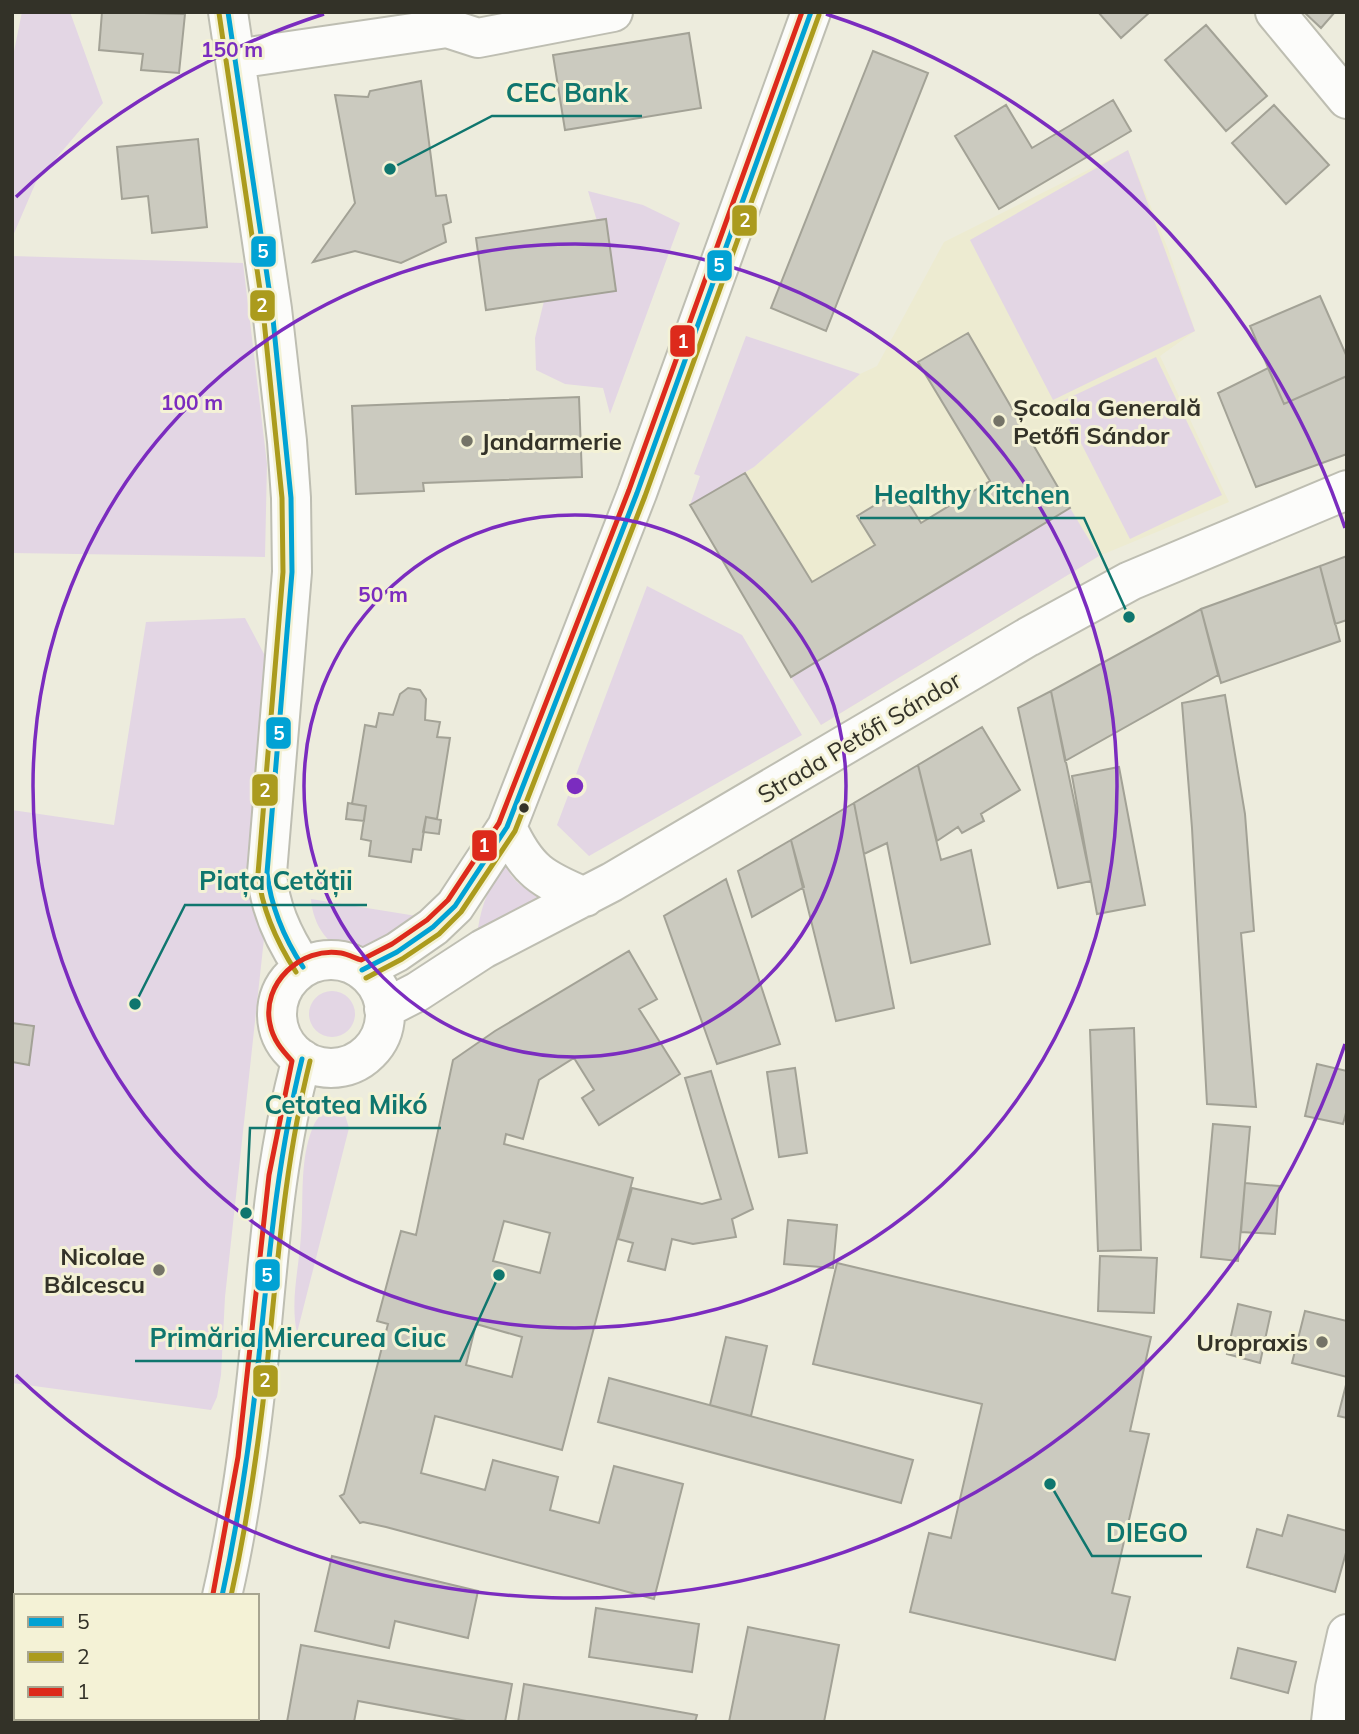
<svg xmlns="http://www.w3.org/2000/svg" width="1359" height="1734" font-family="Mulish,sans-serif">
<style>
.built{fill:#edebd1}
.green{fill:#e3d6e4}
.building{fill:#cbcabf;stroke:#a3a296;stroke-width:2;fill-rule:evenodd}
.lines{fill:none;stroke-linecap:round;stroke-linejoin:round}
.minor-casing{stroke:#bebeb2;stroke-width:42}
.minor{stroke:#fcfcfa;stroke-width:38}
.bus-1-casing{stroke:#f4f2d6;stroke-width:10}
.bus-2-casing{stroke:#f4f2d6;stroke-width:10}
.bus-3-casing{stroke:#f4f2d6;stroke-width:10}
.bus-1{stroke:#01a2d4;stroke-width:5}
.bus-2{stroke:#ab9b1d;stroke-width:5}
.bus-3{stroke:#dd2a1b;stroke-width:5}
.ring{fill:none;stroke:#7b2cbf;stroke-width:3.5}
.poi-dot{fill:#747367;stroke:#f4f2d6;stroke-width:2.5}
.bus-dot{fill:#333228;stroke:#f4f2d6;stroke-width:2.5}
.labels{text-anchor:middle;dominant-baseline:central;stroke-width:6;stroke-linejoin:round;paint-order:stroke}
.poi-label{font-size:24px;font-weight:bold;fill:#333228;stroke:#f4f2d6;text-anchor:start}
.street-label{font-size:24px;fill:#333228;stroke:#f4f2d6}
.centre{fill:#7b2cbf;stroke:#f4f2d6;stroke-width:3.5}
.ring-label{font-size:21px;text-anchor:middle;font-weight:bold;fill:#7b2cbf;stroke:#f4f2d6;stroke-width:6;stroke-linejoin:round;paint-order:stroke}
.leader{fill:none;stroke:#0f766e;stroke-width:2.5}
.callout-dot{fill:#0f766e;stroke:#f4f2d6;stroke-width:2.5}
.callout-label{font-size:26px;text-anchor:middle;font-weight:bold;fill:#0f766e;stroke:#f4f2d6;stroke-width:6;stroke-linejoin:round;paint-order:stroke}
.line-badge{stroke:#f4f2d6;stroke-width:2.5}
.badge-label{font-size:19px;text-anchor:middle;font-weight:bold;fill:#fff}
</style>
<rect width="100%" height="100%" fill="#edecdd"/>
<path class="built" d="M1128 150 1168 249 1195 331 1160 356 1229 502 1099 556 821 725 690 505 754 467 860 374 877 366 944 242Z"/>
<path class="green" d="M22 12H70L103 103 36 182 12 238V61Z
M1128 150 1195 331 1053 400 970 240Z
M588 191 643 205 680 223 610 414 603 388 565 384 536 370 535 338 544 301 616 291 606 220 597 221Z
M12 256 243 263 267 464 265 557 12 553Z
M746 336 860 374 754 467 690 505 700 476 694 474Z
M1156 357 1222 495 1130 539 1060 402Z
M1070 508 1099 556 821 725 791 677Z
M647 586 742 635 802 735 589 856 557 825Z
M245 618 274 673 267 911 225 1297 221 1375 217 1397 211 1410 12 1383V810L114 825 146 622Z
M505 865C513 881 523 889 540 894L542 899 480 930 478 928C482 903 490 884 505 865Z
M311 899 429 918C416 925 376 949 364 951 332 956 313 927 311 899Z
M309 1014a23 23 0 1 1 46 0a23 23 0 1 1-46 0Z
M337 1110 345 1115 349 1128 297 1333C290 1300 299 1269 301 1235 304 1201 299 1160 313 1127 318 1115 324 1111 337 1110Z"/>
<path class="building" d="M102 12 185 14 179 73 141 70 143 54 99 50Z
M1098 12H1150L1121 38Z
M1304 12H1335L1321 28Z
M1206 25 1267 96 1226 131 1165 60Z
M689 33 701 108 565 130 553 55Z
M873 51 928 73 826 331 771 308Z
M421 81 436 196 446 195 451 222 443 225 446 242 401 263 355 251 313 262 355 203 335 95 368 97 370 91Z
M1113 100 1131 131 999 209 955 136 1006 105 1032 148Z
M1274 105 1329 165 1286 204 1232 143Z
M198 139 207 227 152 233 148 196 122 199 117 147Z
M606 219 616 291 486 310 476 238Z
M1320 296 1347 357V376L1284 404 1250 326Z
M968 333 1070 508 791 677 690 505 745 473 812 582 875 545 857 516 880 502 901 491 921 523 990 481 918 362Z
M1268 368 1284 404 1347 376V454L1256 487 1218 393Z
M579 397 582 477 423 483 424 491 356 494 352 406Z
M1347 556V620L1335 624 1320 566Z
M1320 566 1340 641 1221 683 1201 609Z
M1201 609 1218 675 1065 761 1051 691Z
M408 688 420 690 426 699 425 720 440 722 437 737 450 738 437 819 426 817 421 850 413 849 411 862 369 856 371 841 361 839 366 806 352 804 365 725 376 727 379 713 393 715 400 694Z
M1051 691 1091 881 1058 888 1018 708Z
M1225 695 1245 814 1254 931 1241 933 1256 1107 1207 1104 1192 828 1182 703Z
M982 727 1020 790 981 814 984 821 962 833 958 827 937 841 918 765Z
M918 765 941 860 971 850 990 944 911 963 887 843 864 854 854 803Z
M1119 767 1145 905 1097 914 1072 776Z
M348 803 366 806 364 821 346 819Z
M854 803 894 1008 836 1021 791 840Z
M426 817 441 820 439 834 423 832Z
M791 840 804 887 752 917 738 871Z
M726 879 780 1044 717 1064 664 916Z
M629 951 657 999 639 1009 680 1074 599 1125 582 1098 594 1090 574 1058 539 1080 523 1139 506 1134 504 1144 633 1178 562 1450 435 1416 421 1473 485 1490 493 1460 558 1477 550 1510 599 1523 614 1466 683 1484 654 1599 386 1527 363 1522 360 1523 340 1496 344 1494 388 1324 377 1321 401 1231 416 1235 453 1060 495 1031ZM504 1221 550 1233 540 1273 493 1261ZM476 1324 522 1337 512 1377 466 1365Z
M12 1023 34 1026 29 1065 12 1062Z
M1134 1028 1141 1250 1098 1251 1090 1030Z
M1317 1064 1347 1071V1109L1343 1124 1305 1116Z
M795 1068 807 1153 779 1157 767 1072Z
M711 1071 753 1209 732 1219 736 1237 693 1244 672 1239 665 1270 628 1261 633 1243 618 1239 632 1188 702 1204 721 1199 685 1078Z
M1213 1124 1250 1127 1238 1261 1201 1257Z
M1245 1183 1279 1186 1275 1234 1241 1232Z
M788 1220 837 1225 833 1268 784 1264Z
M1100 1256 1157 1258 1154 1313 1098 1311Z
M837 1263 1151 1337 1130 1431 1149 1434 1112 1593 1130 1597 1115 1660 910 1612 929 1533 951 1538 982 1404 813 1364Z
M1238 1304 1271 1312 1260 1363 1227 1354Z
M1305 1311 1347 1321V1377L1292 1363Z
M726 1337 767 1346 751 1416 710 1405Z
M609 1378 913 1460 901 1503 598 1422Z
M1347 1381V1418L1338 1416Z
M1288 1515 1347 1531V1549L1335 1592 1247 1567 1257 1529 1282 1536Z
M332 1556 478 1591 468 1638 395 1621 389 1648 315 1631Z
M12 1608 16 1609V1712L13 1720 17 1722H12Z
M596 1608 699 1624 692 1672 589 1657Z
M748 1627 839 1645 824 1722H729Z
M301 1645 512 1684 505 1722H472L358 1701 354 1722H287Z
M1238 1648 1296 1662 1288 1693 1231 1678Z
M524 1684 697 1715 695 1722H518Z
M58 1718H126L123 1722H56Z"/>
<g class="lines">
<g class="minor-casing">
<path id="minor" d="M228 12 272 309 287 441 291 498 292 572 267 873C269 908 284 939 303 967
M1275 12 1347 99
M235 59 447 28 478 38 613 12
M507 827C527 871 542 879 585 897
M277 1014a54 54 0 1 1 108 0a54 54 0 1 1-108 0Z
M362 970 397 952 433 927 455 906 507 827 637 493 811 12
M384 1009 417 992 483 949 612 882 1028 637 1130 581 1347 490
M222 1596C239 1523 249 1449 257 1375 268 1269 273 1162 302 1059
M192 1722 194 1718
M1331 1722 1335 1688 1347 1634"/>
</g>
<use href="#minor" class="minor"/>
<g class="bus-1-casing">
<path id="bus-1" d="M228 12 272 309 291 498 292 572 267 873C271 908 284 938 303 967
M362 970 397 952 433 927 455 906 507 827 637 493 811 12
M222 1596C238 1523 249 1449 257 1375 268 1269 276 1163 302 1059"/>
</g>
<g class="bus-2-casing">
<path id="bus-2" d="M219 13 263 310 282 498 283 572 258 874C262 910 276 941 296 972
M366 978 402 959 439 934 461 912 515 831 645 496 819 15
M231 1596C247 1523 258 1450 266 1376 277 1270 284 1165 310 1061"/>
</g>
<g class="bus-3-casing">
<path id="bus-3" d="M213 1594 238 1457 269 1175 292 1061C282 1050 273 1040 270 1024 261 984 301 946 341 953 347 954 355 958 361 960L392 944 427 920 448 900 499 823 629 490 802 12"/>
</g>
<use href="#bus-1" class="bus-1"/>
<use href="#bus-2" class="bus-2"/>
<use href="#bus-3" class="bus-3"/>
</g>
<g class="ring">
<circle cx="575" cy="786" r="271"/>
<circle cx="575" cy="786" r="542"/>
<path d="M1345 1044A812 812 0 0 1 16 1375M16 197A812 812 0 0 1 324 14M826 14A812 812 0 0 1 1345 528"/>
</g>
<g class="poi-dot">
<circle cx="999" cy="421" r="7"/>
<circle cx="467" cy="441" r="7"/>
<circle cx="159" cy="1270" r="7"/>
<circle cx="1322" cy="1342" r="7"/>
</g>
<circle class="bus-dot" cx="524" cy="808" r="6"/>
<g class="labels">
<g class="poi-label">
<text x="1013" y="407">Școala Generală<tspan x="1013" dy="28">Petőfi Sándor</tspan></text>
<text x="481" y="441">Jandarmerie</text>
<text x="145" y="1256" text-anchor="end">Nicolae<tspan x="145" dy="28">Bălcescu</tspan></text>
<text x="1308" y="1342" text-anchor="end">Uropraxis</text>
</g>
<g class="street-label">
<text transform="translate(859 737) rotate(-31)">Strada Petőfi Sándor</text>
</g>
</g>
<circle cx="575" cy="786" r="10" class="centre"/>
<g class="ring-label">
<text x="232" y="57">150 m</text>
<text x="192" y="410">100 m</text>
<text x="383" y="602">50 m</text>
</g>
<path class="leader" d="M390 169L492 116H642M1129 617L1084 518H860M135 1004L185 905H367M246 1213L250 1128H441M499 1275L460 1361H135M1050 1484L1092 1556H1202"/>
<g class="callout-dot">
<circle cx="390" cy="169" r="7"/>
<circle cx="1129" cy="617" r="7"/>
<circle cx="135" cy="1004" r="7"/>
<circle cx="246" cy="1213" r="7"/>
<circle cx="499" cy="1275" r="7"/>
<circle cx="1050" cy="1484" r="7"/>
</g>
<g class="callout-label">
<text x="567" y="102">CEC Bank</text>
<text x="972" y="504">Healthy Kitchen</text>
<text x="276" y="890">Piața Cetății</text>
<text x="346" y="1114">Cetatea Mikó</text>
<text x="298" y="1347">Primăria Miercurea Ciuc</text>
<text x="1147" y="1542">DIEGO</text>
</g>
<g class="line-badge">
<rect x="731" y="204" width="27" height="33" rx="7" fill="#ab9b1d"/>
<rect x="250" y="235" width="27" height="33" rx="7" fill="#01a2d4"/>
<rect x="706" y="249" width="27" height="33" rx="7" fill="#01a2d4"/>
<rect x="249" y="289" width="27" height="33" rx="7" fill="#ab9b1d"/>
<rect x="669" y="324" width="27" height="34" rx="7" fill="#dd2a1b"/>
<rect x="265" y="716" width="27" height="34" rx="7" fill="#01a2d4"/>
<rect x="251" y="773" width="28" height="34" rx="7" fill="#ab9b1d"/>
<rect x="471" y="829" width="27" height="33" rx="7" fill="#dd2a1b"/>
<rect x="254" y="1258" width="27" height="34" rx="7" fill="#01a2d4"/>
<rect x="252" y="1364" width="27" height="34" rx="7" fill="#ab9b1d"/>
</g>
<g class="badge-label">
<text x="745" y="227">2</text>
<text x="263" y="258">5</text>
<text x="719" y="272">5</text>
<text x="262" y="312">2</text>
<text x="683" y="348">1</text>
<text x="279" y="740">5</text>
<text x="265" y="797">2</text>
<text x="484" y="852">1</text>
<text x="267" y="1282">5</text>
<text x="265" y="1387">2</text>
</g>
<rect width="1359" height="1734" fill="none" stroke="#333228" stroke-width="28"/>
<rect x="14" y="1594" width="245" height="126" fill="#f4f2d6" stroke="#a7a590" stroke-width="2"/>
<rect x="28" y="1617" width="35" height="10" fill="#01a2d4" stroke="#a7a590" stroke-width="2"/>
<text x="77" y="1629" font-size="21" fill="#333228">5</text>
<rect x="28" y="1652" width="35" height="10" fill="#ab9b1d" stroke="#a7a590" stroke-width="2"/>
<text x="77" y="1664" font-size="21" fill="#333228">2</text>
<rect x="28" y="1687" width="35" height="10" fill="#dd2a1b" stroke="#a7a590" stroke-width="2"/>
<text x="77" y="1699" font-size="21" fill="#333228">1</text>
</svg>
